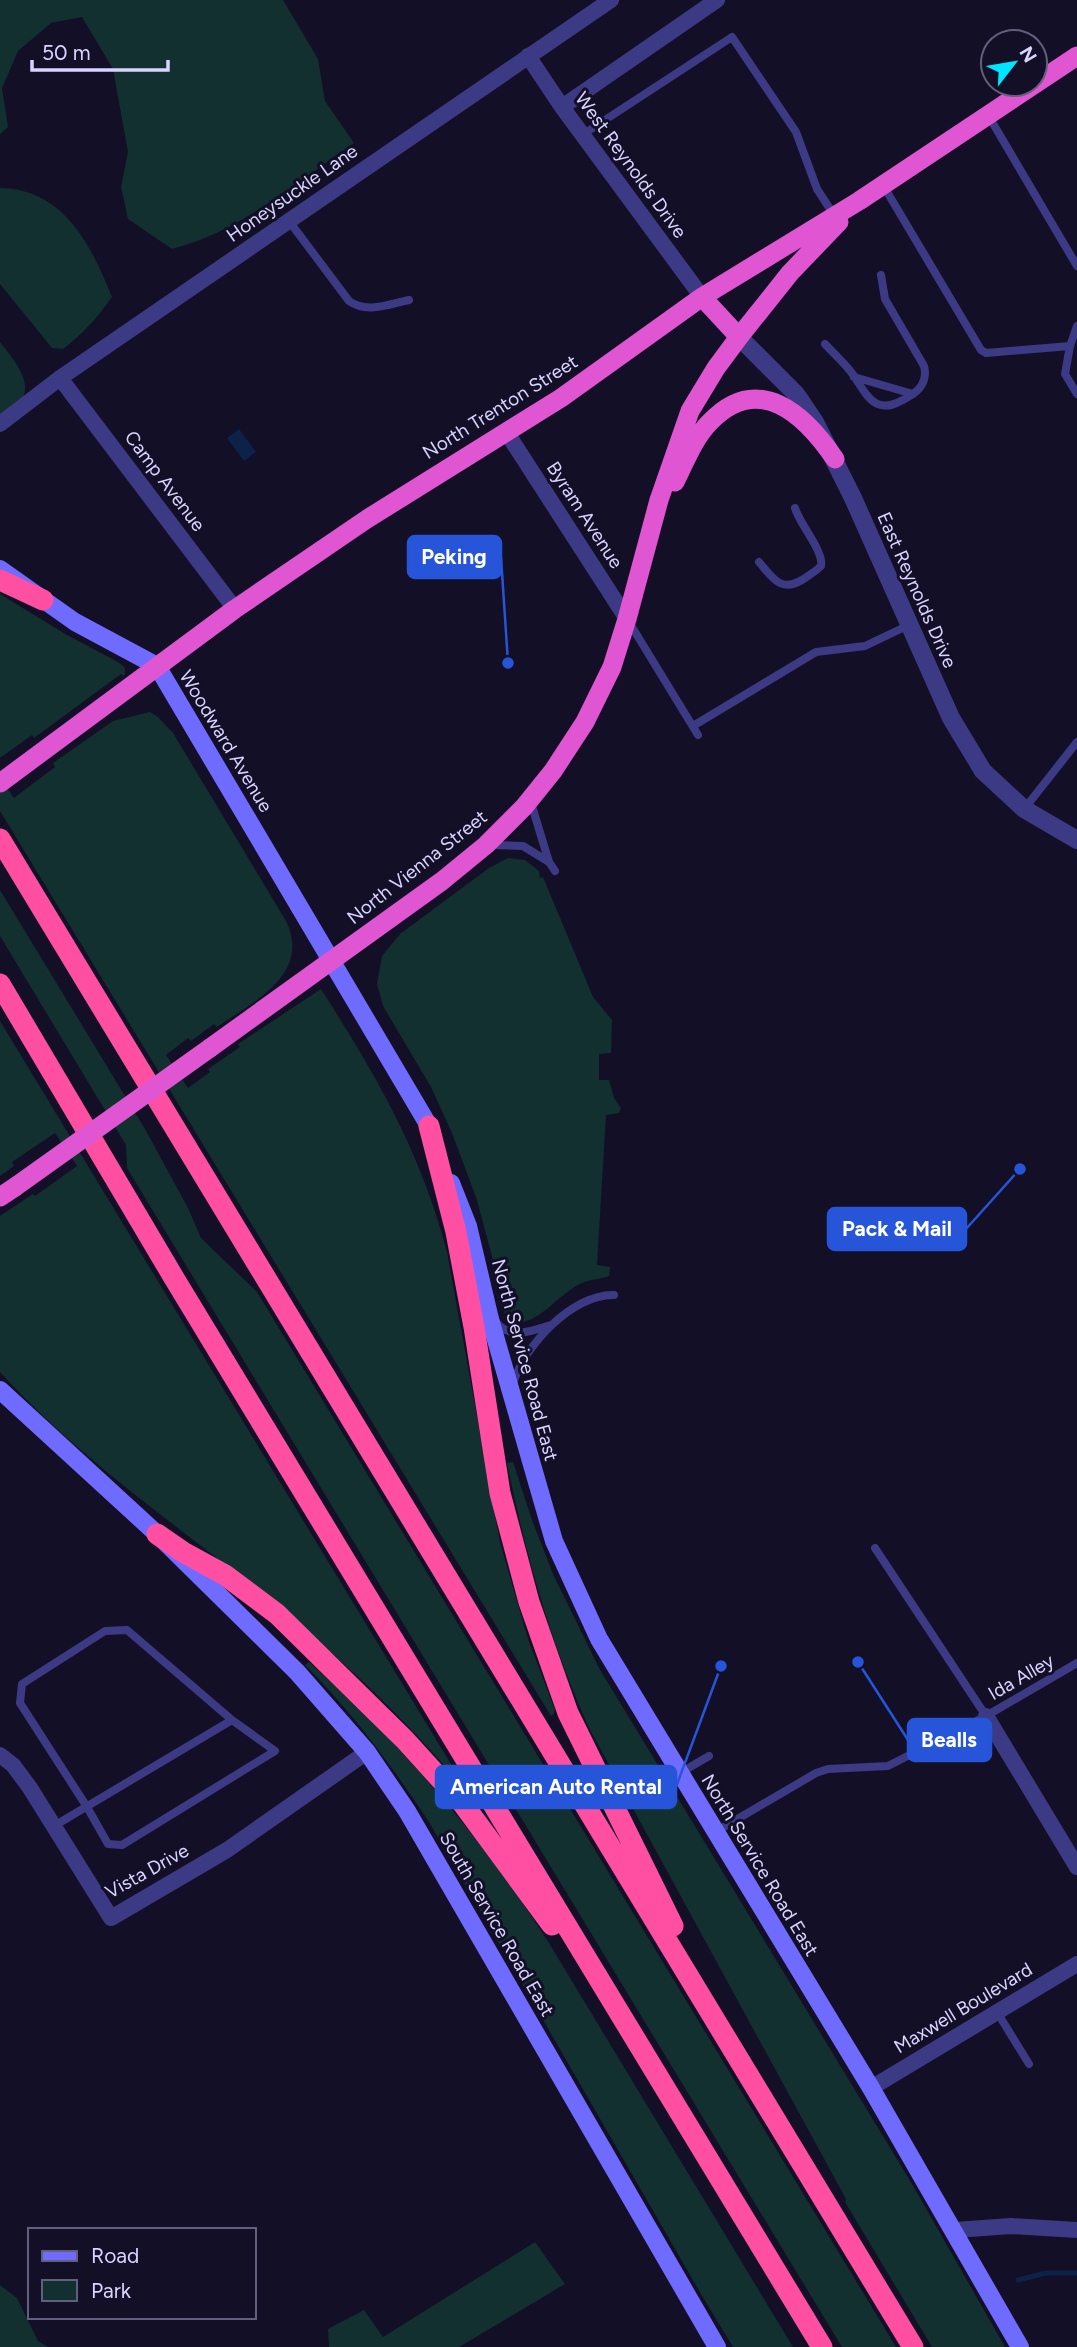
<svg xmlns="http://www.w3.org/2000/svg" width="1077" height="2347" font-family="Figtree,sans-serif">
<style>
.green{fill:#12302f}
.water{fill:#0c2248}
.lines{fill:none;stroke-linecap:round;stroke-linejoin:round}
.stream{stroke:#0c2248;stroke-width:5}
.service{stroke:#3d3a85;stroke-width:8}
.minor{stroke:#3d3a85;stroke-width:16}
.tertiary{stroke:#3d3a85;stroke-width:18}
.secondary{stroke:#6f6bff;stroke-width:18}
.trunk{stroke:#e055d1;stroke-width:19}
.motorway{stroke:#ff4fa3;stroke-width:21}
.trunk-bridge{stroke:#e055d1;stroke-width:19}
.labels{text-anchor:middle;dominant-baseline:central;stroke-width:6;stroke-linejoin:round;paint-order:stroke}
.street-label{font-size:19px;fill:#d9d4ff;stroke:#130f26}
.leader{fill:none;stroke:#2655da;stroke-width:2.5}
.callout-dot{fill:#2655da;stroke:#130f26;stroke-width:2.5}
.callout{fill:#2655da;stroke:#2655da;stroke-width:2.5}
.callout-label{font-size:21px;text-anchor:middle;font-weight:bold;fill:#fff}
</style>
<rect width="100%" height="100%" fill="#130f26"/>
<path class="green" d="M0 0H283L318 59 325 101 354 143C297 182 240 232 172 249L128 219 121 187 128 152 113 69 82 17 51 23 18 51 2 88 8 127 0 134Z
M0 188C64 189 91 245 112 297 97 318 83 334 63 349L52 348 0 284Z
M0 342C11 357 37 384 19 403 13 408 6 412 0 417Z
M0 594 67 635 118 662C124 666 127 669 124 676L121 674 34 738 32 735 0 758Z
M150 712 158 717 173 733 286 921C312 974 253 1002 217 1027L214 1024 191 1041 188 1038 166 1055 188 1088 210 1072 208 1069 240 1047 238 1044 321 989C377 1077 420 1150 447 1252L500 1542 528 1639 555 1710 554 1714 551 1716 0 811V778L14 798 55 767 53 763 113 721Z
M508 858 525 860 539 871 540 878 543 877 593 997 612 1020 611 1053 599 1054V1080H609L614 1098 621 1108 619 1113 606 1115 597 1265 610 1267 609 1276C601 1279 591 1279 582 1283 559 1293 543 1321 517 1323L515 1313 512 1314 513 1322 504 1312 497 1295 502 1294 477 1200 452 1133 431 1087 383 1006 377 984 382 956 400 934 489 868Z
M0 890 145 1129 188 1208 201 1238 257 1292 896 2347H842L127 1168 126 1145 0 936Z
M0 1021 454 1769 450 1772C401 1716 347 1664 289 1616 193 1535 85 1466 0 1372V1216L33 1194 35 1196 77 1166 55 1133 12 1162 14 1166 0 1176Z
M513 1462 532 1520 553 1574 599 1668 912 2184 1005 2347H932L845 2202 846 2199 589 1728C550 1641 526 1556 507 1463Z
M309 1662C403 1745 485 1841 552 1948L793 2347H733L701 2294 429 1822C392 1766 353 1713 305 1665Z
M535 2242 565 2284 459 2347H329L328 2329 364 2310 383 2337Z
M0 2285 17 2298 38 2341 48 2347H0Z"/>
<path class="water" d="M239 429 256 452 244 461 227 438Z"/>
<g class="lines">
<path class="stream" d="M1018 2280 1046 2273H1077"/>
<path class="service" d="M988 115 1077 266
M582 135 732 37 796 132 817 189 834 215
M883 185 981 350 986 353 1070 346
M289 221 349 301C367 314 389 304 409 300
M1077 326 1070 346 1065 374 1077 394
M825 344C834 354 846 364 854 376 872 405 880 416 913 394 923 387 927 377 924 366L885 299 881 275
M854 377 913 394
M759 562C772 577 780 593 802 580 808 576 815 572 821 566 824 551 800 525 795 508
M629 622 698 735
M693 726 816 652 865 646 909 625
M531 803 549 862 555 871
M1025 808 1077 742
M489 845 523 846 549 862
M496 1322C510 1340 532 1331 551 1325
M513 1384C524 1346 572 1294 614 1295
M875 1548 986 1716
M680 1773 709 1756
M54 1826 232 1720 275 1751 122 1845 108 1844 87 1807 20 1703 22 1684 105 1631 127 1630 232 1720
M717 1831 816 1773 828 1769 888 1766 986 1716 1077 1663
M997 2012 1029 2064"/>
<path class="minor" d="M528 56 562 107 702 297
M562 107 717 0
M60 378 235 609
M0 424 60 378 611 0
M507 433 627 619
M986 1716 1077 1867
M0 1755 13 1765 30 1788 111 1918 227 1850 367 1752
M871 2088 1077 1964
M955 2230 1011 2226 1077 2230"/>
<path class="tertiary" d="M739 337 796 394 815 422 853 498 951 718 983 771 1024 809 1077 840"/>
<path class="secondary" d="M0 569 75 622 157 666 429 1126 433 1137
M451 1183 468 1226 490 1319 554 1541 599 1639 871 2088 1020 2347
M0 1390 157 1534 297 1672 367 1752 407 1811 717 2347"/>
<path class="trunk" d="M702 297 739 337
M675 482C685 462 694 438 710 422 759 371 805 415 835 459
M0 783 235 609 367 519 561 398 702 297 859 201 1077 56
M210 1048 442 881 486 845 524 807 553 771 585 722 612 667 627 619 659 500 690 411 716 368 739 337 790 273 839 222
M0 1197 15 1187"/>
<path class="motorway" d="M0 580 43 600
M0 839 913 2347
M0 984 174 1278 822 2347
M429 1126 456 1232 474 1327 500 1493 529 1602 568 1713 673 1926
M157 1534 183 1552 225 1575 277 1614 405 1740 463 1804 552 1925"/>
<path class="trunk-bridge" d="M15 1187 210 1048"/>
</g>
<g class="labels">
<g class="street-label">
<text transform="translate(631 165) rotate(54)">West Reynolds Drive</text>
<text transform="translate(292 193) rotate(-35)">Honeysuckle Lane</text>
<text transform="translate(500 407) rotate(-32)">North Trenton Street</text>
<text transform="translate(165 481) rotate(53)">Camp Avenue</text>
<text transform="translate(585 515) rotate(57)">Byram Avenue</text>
<text transform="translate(917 590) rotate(66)">East Reynolds Drive</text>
<text transform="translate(226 741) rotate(59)">Woodward Avenue</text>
<text transform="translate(417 867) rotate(-38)">North Vienna Street</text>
<text transform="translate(525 1360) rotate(75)">North Service Road East</text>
<text transform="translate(1021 1677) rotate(-30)">Ida Alley</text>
<text transform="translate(760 1865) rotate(59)">North Service Road East</text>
<text transform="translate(147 1871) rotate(-29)">Vista Drive</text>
<text transform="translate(497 1924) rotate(60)">South Service Road East</text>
<text transform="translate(963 2008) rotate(-31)">Maxwell Boulevard</text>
</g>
</g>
<path class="leader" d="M508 663L501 557M1020 1169L966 1229M858 1662L908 1740M721 1666L676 1787"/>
<g class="callout-dot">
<circle cx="508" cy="663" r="7"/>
<circle cx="1020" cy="1169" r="7"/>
<circle cx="858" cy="1662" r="7"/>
<circle cx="721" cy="1666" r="7"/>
</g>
<g class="callout">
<rect x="408" y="536" width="93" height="42" rx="7"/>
<rect x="828" y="1208" width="138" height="42" rx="7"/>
<rect x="908" y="1719" width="83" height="42" rx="7"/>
<rect x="436" y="1766" width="240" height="42" rx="7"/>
</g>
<g class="callout-label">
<text x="454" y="564">Peking</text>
<text x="897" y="1236">Pack &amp; Mail</text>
<text x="949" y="1747">Bealls</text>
<text x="556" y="1794">American Auto Rental</text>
</g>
<rect x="28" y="2228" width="228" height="91" fill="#130f26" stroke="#625e7d" stroke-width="2"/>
<rect x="42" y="2251" width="35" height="10" fill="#6f6bff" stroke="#625e7d" stroke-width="2"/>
<text x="91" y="2263" font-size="21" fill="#d9d4ff">Road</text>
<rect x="42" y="2280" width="35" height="21" fill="#12302f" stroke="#625e7d" stroke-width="2"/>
<text x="91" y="2298" font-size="21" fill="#d9d4ff">Park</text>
<g transform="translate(1014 63) rotate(59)"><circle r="33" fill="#130f26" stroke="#625e7d" stroke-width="2"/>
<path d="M0-5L12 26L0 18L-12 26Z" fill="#00e5ff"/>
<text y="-10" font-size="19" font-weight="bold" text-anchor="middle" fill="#d9d4ff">N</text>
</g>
<path d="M32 60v10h136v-10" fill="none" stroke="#d9d4ff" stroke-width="3.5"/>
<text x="42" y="60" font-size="21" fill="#d9d4ff" stroke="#130f26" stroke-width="5" paint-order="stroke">50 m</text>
</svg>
